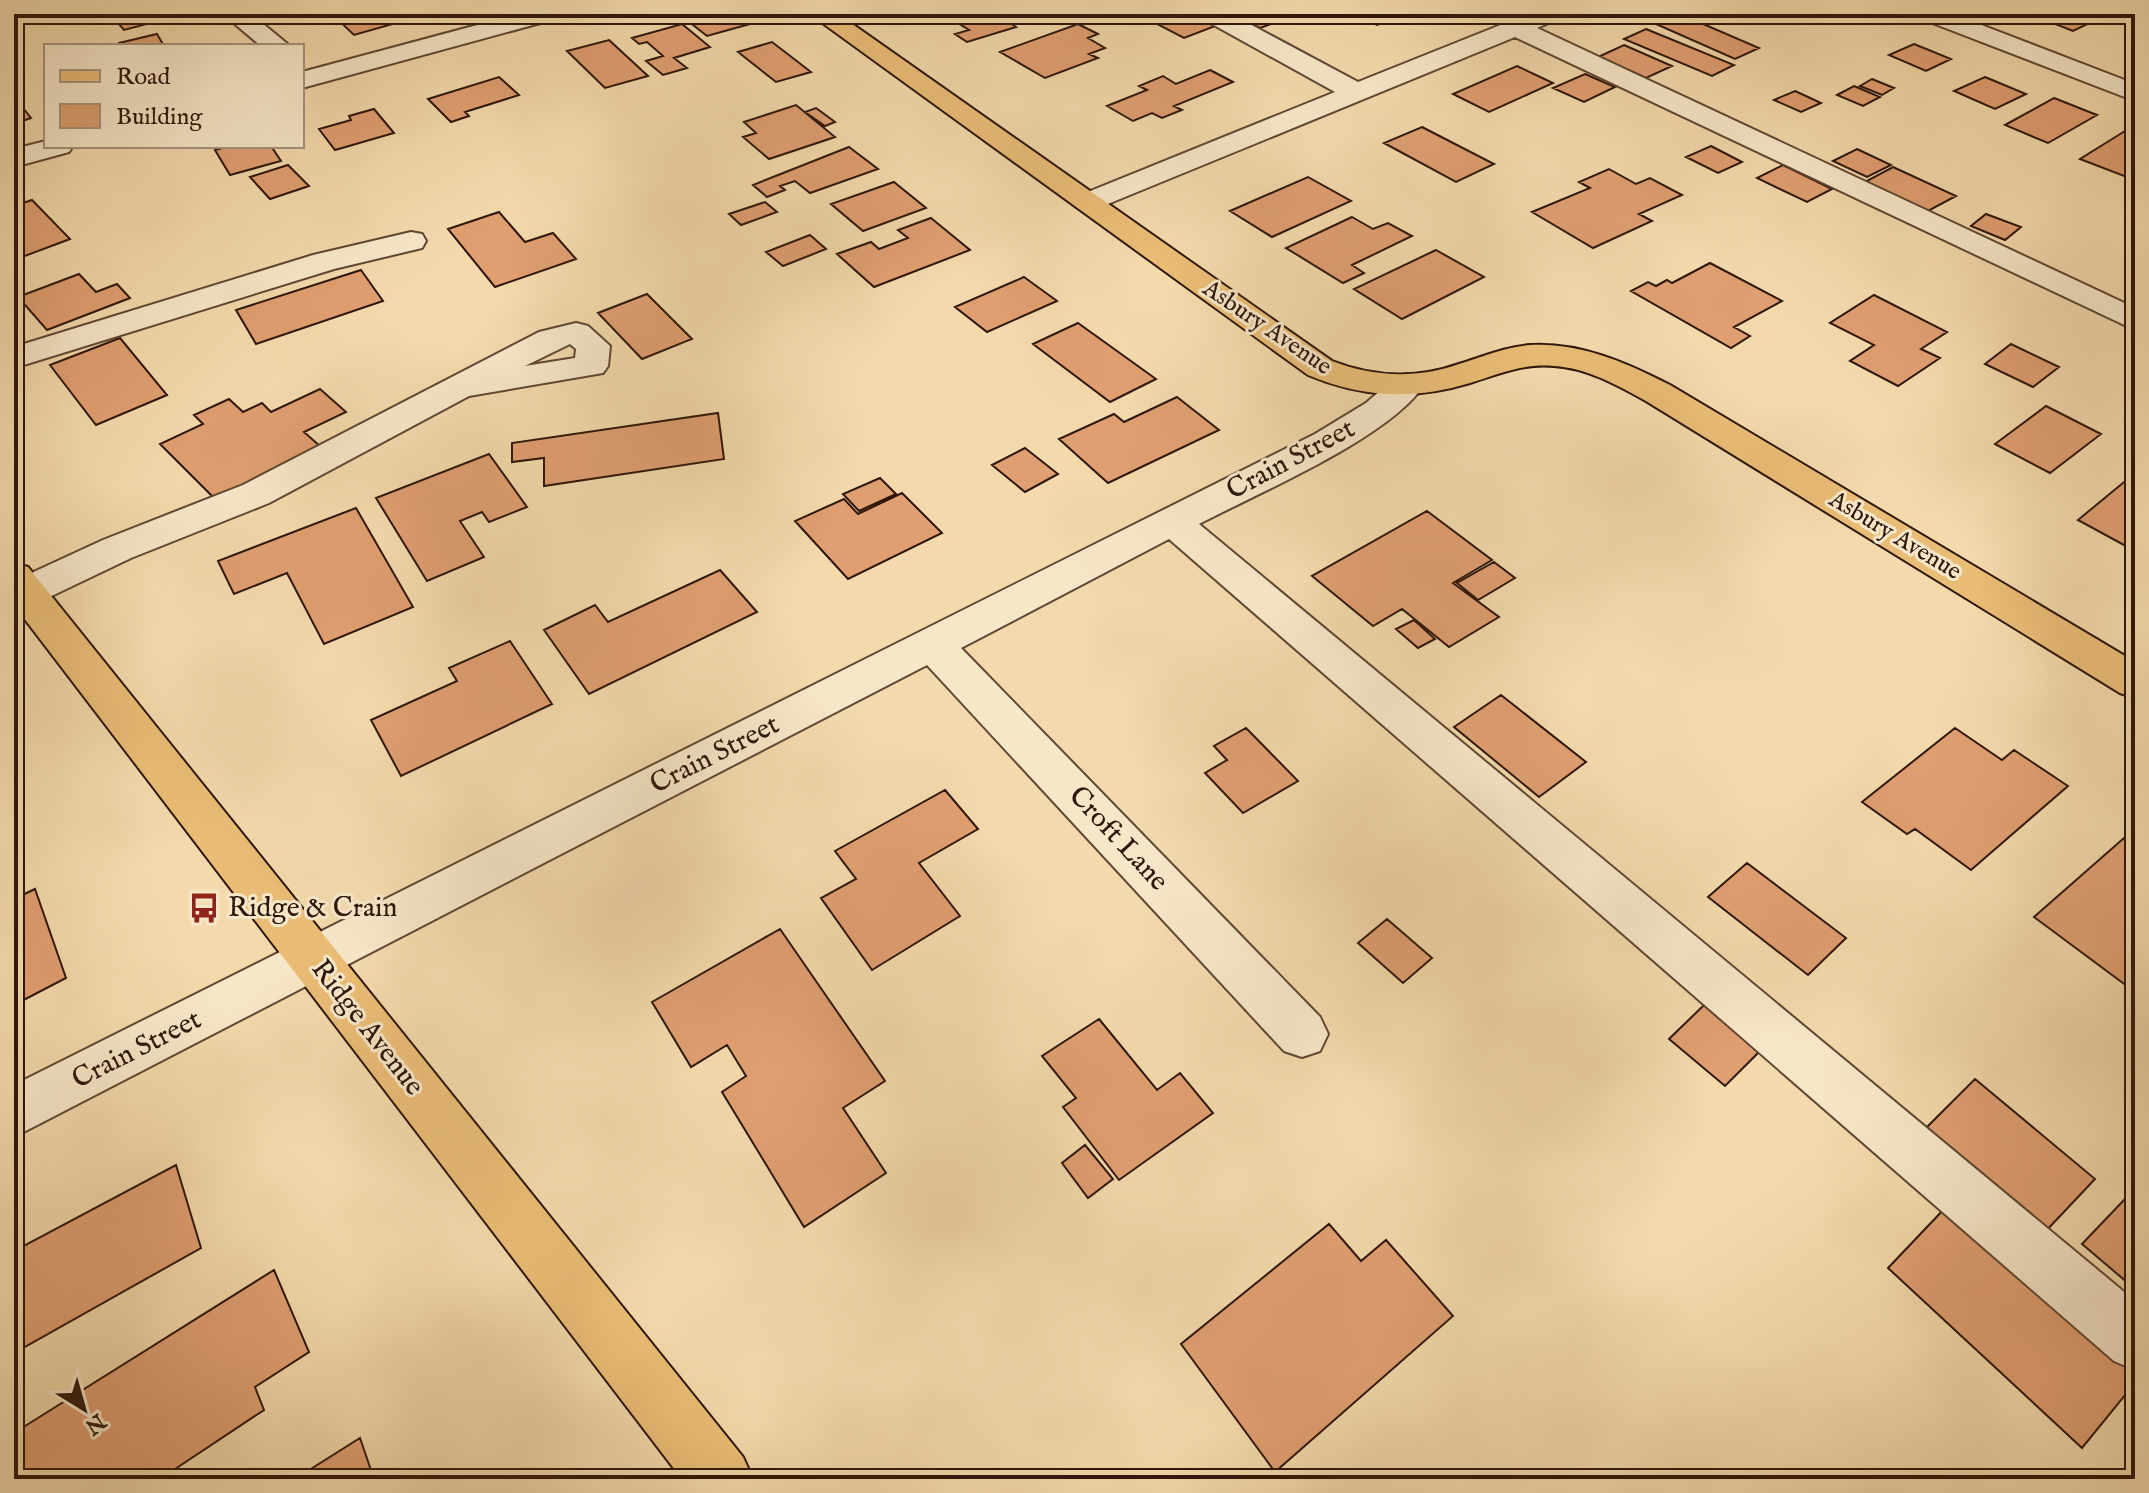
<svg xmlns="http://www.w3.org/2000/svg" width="2149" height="1493" font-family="'IM FELL English',serif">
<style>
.building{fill:#e09f71;stroke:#2e160b;stroke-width:2}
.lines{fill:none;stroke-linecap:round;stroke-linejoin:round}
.minor-casing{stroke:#5f4733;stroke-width:4}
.major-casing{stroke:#2e160b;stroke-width:4}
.minor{fill:#f7e7c9;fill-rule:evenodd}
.major{fill:#eabd76;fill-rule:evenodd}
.labels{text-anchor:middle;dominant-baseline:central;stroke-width:6;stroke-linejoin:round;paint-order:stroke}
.far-street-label{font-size:24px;fill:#2e160b;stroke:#f7e7c9}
.street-label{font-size:28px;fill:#2e160b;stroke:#f7e7c9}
.poi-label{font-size:28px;fill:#2e160b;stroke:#f7e7c9;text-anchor:start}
</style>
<rect width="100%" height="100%" fill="#f3daac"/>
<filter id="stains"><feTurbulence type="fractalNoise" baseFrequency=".0025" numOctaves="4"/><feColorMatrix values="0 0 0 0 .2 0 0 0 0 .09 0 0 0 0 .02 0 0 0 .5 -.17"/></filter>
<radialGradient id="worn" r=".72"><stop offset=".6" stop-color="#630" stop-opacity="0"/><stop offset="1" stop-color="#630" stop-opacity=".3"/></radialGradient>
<path class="building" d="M110 14H167L170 18 124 30Z
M332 14H395L403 21 354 35Z
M679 14H762L768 19 707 36Z
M973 14H1011L1001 17 1016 27 967 42 955 34 969 30 953 20Z
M1184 14H1196L1218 25 1184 38 1157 24Z
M1245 14H1279L1288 18 1260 28 1237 17Z
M1365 14H1430L1405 24 1394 19 1377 25 1359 16Z
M1680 14 1759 48 1735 59 1656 24Z
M2053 14H2079L2096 20 2073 31 2042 19Z
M682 24 710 47 674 58 687 68 663 75 646 61 663 56 647 42 639 44 632 38Z
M1078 24 1098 34 1088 38 1105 48 1089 54 1098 58 1045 78 1000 52Z
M1646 29 1734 65 1712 76 1624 39Z
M157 34 164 46H120L119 43Z
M609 40 648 76 605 88 567 51Z
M772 42 811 72 776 82 738 52Z
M1914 44 1951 59 1926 71 1889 55Z
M1624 45 1672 66 1646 78 1598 57Z
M1517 66 1553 83 1489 112 1453 94Z
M1210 70 1233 82 1174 106 1182 110 1162 118 1152 113 1133 121 1107 106 1147 90 1139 86 1163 76 1176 84Z
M1585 74 1615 87 1584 102 1553 88Z
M499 77 519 95 465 112 469 116 451 122 428 99Z
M1985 77 2026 94 1995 109 1954 91Z
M1872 79 1894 88 1882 95 1860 86Z
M1854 86 1880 97 1863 106 1837 95Z
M1795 91 1821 103 1801 112 1774 100Z
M14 98H15L31 118 14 124Z
M2054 98 2097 115 2048 143 2005 125Z
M796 105 835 137 769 159 743 137 756 133 744 122Z
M816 108 835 122 825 126 805 112Z
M374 109 394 133 335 150 319 129 351 120 349 116Z
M1422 127 1494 164 1456 182 1384 143Z
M2125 131 2135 135V169L2124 176 2080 159Z
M230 146H271L281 161 230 175 215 150Z
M1711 146 1742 162 1718 173 1686 157Z
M849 147 878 169 810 193 795 181 780 186 785 190 767 197 753 185Z
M1857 149 1891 165 1867 177 1833 161Z
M288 165 309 186 270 199 250 177Z
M1783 165 1832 189 1807 202 1757 178Z
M1893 167 1956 196 1928 211 1865 182Z
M1609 169 1636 184 1650 178 1682 195 1639 214 1652 221 1593 248 1532 212 1590 188 1579 182Z
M1308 177 1351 201 1272 237 1230 211Z
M894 182 926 208 863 231 831 204Z
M32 200 70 239 14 260V206Z
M765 202 777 212 741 225 729 214Z
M499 212 525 242 553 233 576 259 495 287 448 229Z
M1986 214 2021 227 2005 240 1971 226Z
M1352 217 1373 229 1388 223 1412 236 1352 265 1364 273 1343 283 1286 248Z
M931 218 970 250 874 287 837 254 871 242 879 249 908 238 898 230Z
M810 235 826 249 783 266 766 252Z
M1436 250 1484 277 1402 319 1354 289Z
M1710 263 1782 301 1734 327 1750 336 1731 348 1631 291 1648 282 1656 286 1667 280 1672 283Z
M361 270 383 301 256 344 236 310Z
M79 274 96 292 117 284 130 298 47 330 18 297Z
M1024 277 1057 301 987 332 955 307Z
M647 294 692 339 642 359 598 313Z
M1874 295 1947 332 1921 349 1940 358 1898 386 1850 361 1874 345 1830 323Z
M1078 323 1156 379 1110 402 1033 344Z
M120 338 167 395 96 425 50 365Z
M2011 344 2059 367 2033 387 1985 364Z
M320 389 346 412 304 432 321 447 215 499 160 444 203 424 194 415 229 399 243 412 262 403 271 412Z
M1177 397 1219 430 1108 483 1059 439 1114 414 1124 422Z
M2046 406 2101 434 2050 473 1995 444Z
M718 413 724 459 544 486V458L512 462V443Z
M1025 448 1058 474 1025 492 992 465Z
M489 454 527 507 489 522 482 512 460 521 484 557 427 581 376 498Z
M2135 473V551L2078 520Z
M880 478 896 494 859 511 843 494Z
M902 493 942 533 848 579 795 521 844 499 858 514Z
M356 508 413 607 324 644 287 573 234 594 218 561Z
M1427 511 1492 560 1453 583 1499 617 1449 647 1402 609 1373 626 1312 576Z
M1494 562 1515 578 1478 600 1457 583Z
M720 570 757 612 589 694 544 630 595 605 608 622Z
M1414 620 1435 639 1418 648 1396 629Z
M510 641 552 704 401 776 371 720 457 681 449 668Z
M1501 695 1586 762 1539 797 1454 727Z
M1246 728 1298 781 1243 813 1205 773 1227 760 1214 746Z
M1955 728 2002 760 2014 750 2068 786 1971 870 1915 829 1907 834 1862 802Z
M945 790 978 829 919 863 960 916 872 970 821 898 856 879 835 851Z
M2124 838 2135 846V992L2034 917Z
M1747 863 1846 938 1808 975 1708 897Z
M35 889 66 978 14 1005V899Z
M1387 919 1432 958 1403 983 1358 943Z
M780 929 885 1081 843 1108 886 1173 804 1227 722 1092 746 1076 727 1045 691 1067 652 1002Z
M1704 1005 1760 1051 1725 1086 1669 1039Z
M1099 1019 1157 1090 1180 1073 1213 1113 1119 1180 1063 1107 1076 1098 1042 1056Z
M1975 1079 2095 1179 2044 1233 1924 1130Z
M1085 1145 1113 1179 1088 1198 1062 1163Z
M176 1165 201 1248 14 1353V1251Z
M2124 1200 2135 1210V1289L2082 1244Z
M1947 1206 2135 1370V1383L2082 1448 1888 1268Z
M1329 1224 1361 1261 1386 1240 1453 1316 1275 1472 1181 1344Z
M274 1270 309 1352 255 1387 264 1410 160 1479H14V1433Z
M360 1438 374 1479H295Z"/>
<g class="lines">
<g class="minor-casing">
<path id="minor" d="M223 14H251L290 46H261Z
M518 14H558L555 19 302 88V72Z
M1200 14H1231L1358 82 1528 14H1552L1554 17 1551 22 1537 28 2135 308V330L1515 37 1098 208 1088 211 1078 208 1073 202 1078 196 1335 92 1203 19Z
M1919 14H1953L2135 84V101L1922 19Z
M46 141V146H73L69 152 14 167V149Z
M411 232 422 234 426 241 422 248 334 269 14 368V347L313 255Z
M576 323 588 326 610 346 608 366 603 373 469 396 269 503 131 558 39 602 25 606 14 603V581L103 540 243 485 539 332ZM570 344 576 349 575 358 525 366Z
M1407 374 1419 378 1424 385C1389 438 1258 493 1199 524L2135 1301V1370L2114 1361 1169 539 961 648 1320 1017 1328 1034 1320 1051 1302 1057 1284 1051 927 665 14 1137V1085L1315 434 1366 403 1395 378Z"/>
</g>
<g class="major-casing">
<path id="major" d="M810 14H838L1332 361C1373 377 1417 379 1459 364 1482 357 1505 347 1530 345 1580 342 1627 363 1670 385L2135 662V698L2120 693 1646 401C1617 385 1587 368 1554 366 1523 363 1499 374 1470 383 1414 400 1362 398 1308 375Z
M14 563 28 567 743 1457 753 1479H682L14 605Z"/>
</g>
<use href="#minor" class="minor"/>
<use href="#major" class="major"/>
</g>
<defs>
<g id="bus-bare" transform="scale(2.4)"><path d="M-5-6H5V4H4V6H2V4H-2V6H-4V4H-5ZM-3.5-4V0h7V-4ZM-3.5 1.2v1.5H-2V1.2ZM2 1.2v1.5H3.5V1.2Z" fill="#8f2418" stroke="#f7e7c9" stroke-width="2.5" paint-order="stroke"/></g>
</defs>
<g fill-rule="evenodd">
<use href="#bus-bare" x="204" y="908"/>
</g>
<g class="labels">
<g class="far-street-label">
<text transform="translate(1267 328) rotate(34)">Asbury Avenue</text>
<text transform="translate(1895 536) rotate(31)">Asbury Avenue</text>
</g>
<g class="street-label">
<text transform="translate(1291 460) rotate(-28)">Crain Street</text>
<text transform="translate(715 755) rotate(-27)">Crain Street</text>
<text transform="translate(1118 839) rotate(47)">Croft Lane</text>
<text transform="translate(367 1028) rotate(52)">Ridge Avenue</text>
<text transform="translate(137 1050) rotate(-27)">Crain Street</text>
</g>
<g class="poi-label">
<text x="228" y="908">Ridge &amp; Crain</text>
</g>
</g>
<rect width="2149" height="1493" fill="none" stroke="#f3daac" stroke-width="48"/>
<rect x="16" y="16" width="2117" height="1461" fill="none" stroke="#2e160b" stroke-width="4"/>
<rect x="24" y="24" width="2101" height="1445" fill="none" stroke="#2e160b" stroke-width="2"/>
<rect x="44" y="44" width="260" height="104" fill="#f7e7c9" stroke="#a7937d" stroke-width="2"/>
<rect x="60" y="70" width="40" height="12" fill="#eabd76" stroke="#a7937d" stroke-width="2"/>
<text x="116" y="84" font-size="24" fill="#2e160b">Road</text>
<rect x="60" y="104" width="40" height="24" fill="#e09f71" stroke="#a7937d" stroke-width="2"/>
<text x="116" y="124" font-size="24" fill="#2e160b">Building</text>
<g transform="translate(84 1409) rotate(143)" stroke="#f7e7c9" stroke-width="6" paint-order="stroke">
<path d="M0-6L14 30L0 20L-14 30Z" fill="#2e160b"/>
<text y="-12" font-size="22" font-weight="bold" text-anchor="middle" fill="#2e160b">N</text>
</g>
<rect width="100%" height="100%" filter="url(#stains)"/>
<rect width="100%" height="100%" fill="url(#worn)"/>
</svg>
